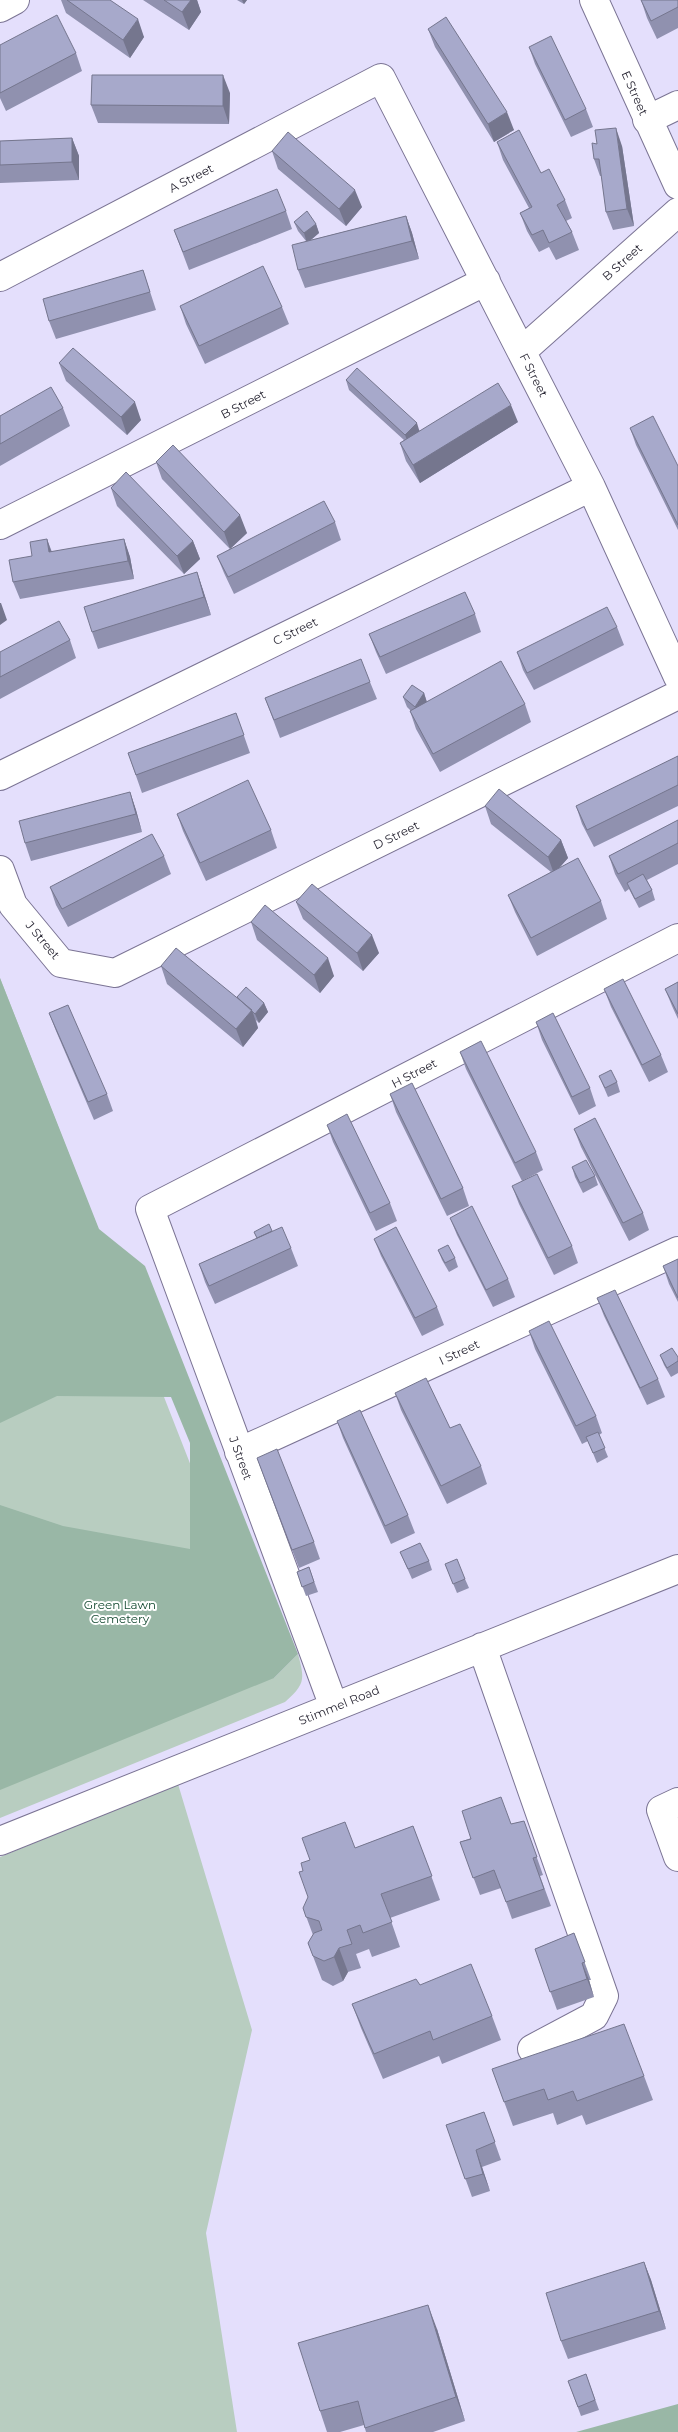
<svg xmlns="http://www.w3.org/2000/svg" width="678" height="2432" font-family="Montserrat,sans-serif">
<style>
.green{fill:#b8cdc0}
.forest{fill:#99b7a6}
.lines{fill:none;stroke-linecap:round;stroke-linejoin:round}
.minor-casing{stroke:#7b7494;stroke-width:30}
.minor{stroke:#fff;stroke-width:28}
.wall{fill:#9091af}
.shaded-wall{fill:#75768e}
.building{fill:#a7a9cb;stroke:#75768e}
.labels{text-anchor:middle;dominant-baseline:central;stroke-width:4;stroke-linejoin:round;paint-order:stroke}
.street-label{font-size:12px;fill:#2b2936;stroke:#fff}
.park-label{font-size:12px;fill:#154b32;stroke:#fff}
</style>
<rect width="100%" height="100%" fill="#e4dffc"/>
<path class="green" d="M0 978 274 1678 298 1654C305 1680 305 1684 285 1702L0 1818Z
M178 1784 252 2030 206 2233 237 2432H0V1857Z"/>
<path class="forest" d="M0 978 99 1229 145 1266 298 1654 274 1678 0 1790V1505L63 1526 190 1549V1443L171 1397 57 1396 0 1423Z
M678 2404V2432H576Z"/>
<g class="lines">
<g class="minor-casing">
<path id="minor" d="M594 0 678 185
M0 8 15 0
M647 120 678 105
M0 277 381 78 591 487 678 677
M522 351 678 212
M0 525 486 281
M0 776 591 487
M0 870 13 905 61 963 115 973 678 695
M239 1452 678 1251
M482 1647 604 1996 594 2016 532 2049
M334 1707 150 1209 678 938
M678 1802 661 1810 678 1857
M0 1841 678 1569"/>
</g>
<use href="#minor" class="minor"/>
</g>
<path class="wall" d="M61 0H110L144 37 130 58 66 13Z
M143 0H197L201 12 189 30Z
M237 0H247L244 4Z
M641 0H678V28L657 39 647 18Z
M428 29 514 130 494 142 435 47Z
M0 45 76 53 82 71 6 111 0 98Z
M529 47 586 109 593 127 571 137 535 64Z
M230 93 229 124 98 123 91 105Z
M72 138 79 156V180L0 183V141Z
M497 142 541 173 565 200 572 218 566 221 572 232 579 250 556 260 549 247 539 252 527 231 520 213 529 208 503 160Z
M597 144 622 146 634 226 613 230 606 212 602 176H600L594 159Z
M272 151 362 207 346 226 278 169Z
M286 211 292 229 189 270 174 230Z
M406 216 412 233 419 259 305 288 298 270 306 241 298 231 294 222 316 224 319 233 311 240Z
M143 270 156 310 56 339 49 321Z
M180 306 282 307 289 324 205 364 186 324Z
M59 363 141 420 127 435 66 381Z
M346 380 420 431 518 422 420 483 406 461 400 443 404 440 349 390Z
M63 408 70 426 0 466V416Z
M630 428 678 466V530L636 445Z
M156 462 247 533 230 549 335 522 341 540 234 594 224 573 217 556 230 549 162 479Z
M111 488 193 541 200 559 184 574 117 506Z
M47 539 52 552 124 539 130 557 134 579 20 599 13 582 32 556Z
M197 572 203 590 211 615 98 649 92 632Z
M475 614 481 632 386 674 376 652 369 634Z
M617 627 624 645 534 690 523 670 517 652Z
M70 640 76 658 0 699V652Z
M370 682 377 699 280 738 265 698Z
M424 693 427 702 525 704 531 722 440 772 416 729 410 711H411L407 707 403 697Z
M236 713 250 753 142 793 128 753Z
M678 756V806L594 847 582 824 576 806Z
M130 792 136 810 142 832 31 861 25 843Z
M485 806 561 840 568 858 559 868 601 901 607 919 537 956 515 912 508 895 551 872 491 824Z
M177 814 271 830 277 848 206 881 183 831Z
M678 820V864L647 880 652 890 655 900 639 908 629 889 625 892 615 874 609 856Z
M164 856 171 874 68 927 56 905 50 887Z
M296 902 379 953 363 971 303 919Z
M251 922 334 976 320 993 257 940Z
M161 966 238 999 264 1003 268 1012 259 1023 256 1020 258 1028 243 1047 167 984Z
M678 982V1019L672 1006 665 989Z
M604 989 661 1055 668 1072 649 1082 611 1007Z
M49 1013 107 1094 113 1111 94 1120 56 1031Z
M536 1022 590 1088 596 1106 579 1115 542 1040Z
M460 1052 536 1152 543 1170 522 1181 466 1069Z
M599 1076 617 1082 620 1092 608 1097Z
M390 1094 463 1188 469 1206 447 1216 396 1112Z
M327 1125 390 1203 397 1221 376 1231 333 1142Z
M574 1129 643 1213 649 1230 629 1241 581 1147Z
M572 1167 595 1176 598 1185 583 1193 575 1177Z
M512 1186 572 1246 578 1263 554 1275 519 1204Z
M450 1218 508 1279 515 1297 493 1307 457 1235Z
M272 1231 291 1248 298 1266 215 1304 205 1282 199 1264 257 1238 254 1232Z
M374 1239 437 1307 444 1325 422 1336 381 1256Z
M438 1250 455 1258 458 1267 449 1272 442 1260Z
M678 1259V1302L669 1284 663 1266Z
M597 1298 658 1379 665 1397 647 1405 604 1316Z
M529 1331 596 1416 602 1433 599 1435 608 1457 597 1463 588 1441 582 1444 535 1349Z
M660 1355 678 1357V1373L671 1377 664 1365Z
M395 1393 450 1428 481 1466 487 1484 447 1504 401 1410Z
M337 1421 408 1515 415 1533 391 1544 343 1438Z
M257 1458 314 1542 320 1559 299 1568Z
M400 1552 429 1561 432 1570 412 1579Z
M445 1564 465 1579 469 1588 457 1593Z
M309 1567 318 1592 306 1596 297 1572Z
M524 1821 543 1875 540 1876 551 1906 512 1919 501 1888 480 1895 460 1842 511 1824Z
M413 1826 440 1900 390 1918 400 1947 372 1957 369 1949 356 1954 361 1968 348 1972 343 1981 333 1986 322 1980 308 1943 313 1935 303 1908 355 1848Z
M574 1933 591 1980H589L594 1997 557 2010 535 1949Z
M420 1985 492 2016 501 2040 442 2064 439 2056 383 2079 361 2028 352 2004Z
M492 2069 644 2076 653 2100 586 2125 582 2115 557 2125 553 2113 513 2126Z
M484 2112 501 2160 482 2167 490 2191 472 2197 446 2125Z
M644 2262 651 2280 666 2329 568 2359 561 2341Z
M437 2329 465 2421 433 2432H366L364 2425 340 2432H327L320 2411Z
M586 2374 599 2410 581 2416 568 2381Z"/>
<path class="shaded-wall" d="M191 0H197L201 12 189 30 182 12Z
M242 0H247L244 4Z
M138 19 144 37 130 58 123 40Z
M223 75 230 93 229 124 223 106Z
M507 112 514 130 494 142 488 124Z
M616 128 622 146 634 226 627 209Z
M72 138 79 156V180L72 162Z
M355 190 362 207 346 226 339 209Z
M406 216 412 233 419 259 412 241Z
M316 224 319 233 307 243 304 233Z
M135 402 141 420 127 435 121 417Z
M511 405 518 422 420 483 413 465Z
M417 423 420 433 409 445 405 435Z
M240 515 247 533 230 549 224 532Z
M47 539 53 557 49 552Z
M124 539 130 557 134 579 128 561Z
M193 541 200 559 184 574 177 556Z
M197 572 203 590 211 615 204 597Z
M0 603H1L7 620 0 625Z
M424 693 427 703 418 716 415 707Z
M130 792 136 810 142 832 136 814Z
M561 840 568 858 554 874 548 857Z
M372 935 379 953 363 971 357 953Z
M328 958 334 976 320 993 314 975Z
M264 1003 268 1012 259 1023 255 1014Z
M252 1010 258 1028 243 1047 236 1029Z
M339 1948 348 1972 343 1981 334 1957Z
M582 1963 589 1980 594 1997 587 1979Z
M476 2150 482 2167 490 2191 483 2174Z
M644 2262 651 2280 666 2329 659 2311Z
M428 2305 437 2329 465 2421 456 2397Z"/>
<path class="building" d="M67 0H110L138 19 123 40Z
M164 0H191L182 12Z
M641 0H678V7L651 21Z
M57 15 76 53 0 93V45Z
M446 17 507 112 488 124 428 29Z
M551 36 586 109 565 120 529 47Z
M92 75H223V106L91 105Z
M616 128 627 209 606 212 599 159H594L592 143 597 144 595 130Z
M519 130 541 173 549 169 565 200 557 205 572 232 549 243 543 230 532 235 520 213 532 207 497 142Z
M288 132 355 190 339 209 272 151Z
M72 138V162L0 165V141Z
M277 189 286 211 183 252 174 230Z
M307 211 316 224 304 233 294 222Z
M406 216 412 241 298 270 292 245Z
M263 266 282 307 199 346 180 306Z
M143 270 150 292 49 321 43 299Z
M73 348 135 402 121 417 59 363Z
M357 368 417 423 405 435 346 380Z
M498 383 511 405 413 465 400 443Z
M51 387 63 408 0 444V416Z
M653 416 678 466V525L630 428Z
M173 445 240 515 224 532 156 462Z
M126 472 193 541 177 556 111 488Z
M324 501 335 522 228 577 217 556Z
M47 539 49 552 124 539 128 561 13 582 9 560 32 556 30 542Z
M197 572 204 597 92 632 84 607Z
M465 592 475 614 380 657 369 634Z
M607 607 617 627 527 673 517 652Z
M59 621 70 640 0 677V652Z
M361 659 370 682 274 720 265 698Z
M501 661 525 704 433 754 410 711Z
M412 685 424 693 415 707 403 697Z
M236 713 244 735 136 775 128 753Z
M678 756V785L587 830 576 806Z
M248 780 271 830 200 863 177 814Z
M499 789 561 840 548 857 485 806Z
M130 792 136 814 25 843 19 821Z
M678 820V843L618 874 609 856Z
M152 834 164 856 62 909 50 887Z
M578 858 601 901 531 938 508 895Z
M643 874 652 890 635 899 627 883Z
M312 884 372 935 357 953 296 902Z
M265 905 328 958 314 975 251 922Z
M176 948 252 1010 236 1029 161 966Z
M623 979 661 1055 642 1065 604 989Z
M678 982V1014L665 989Z
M246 987 264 1003 255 1014 237 997Z
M68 1005 107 1094 88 1102 49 1013Z
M553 1013 590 1088 572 1097 536 1022Z
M481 1041 536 1152 515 1163 460 1052Z
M611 1070 617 1082 605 1088 599 1076Z
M412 1083 463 1188 441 1199 390 1094Z
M347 1114 390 1203 370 1213 327 1125Z
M595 1118 643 1213 623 1223 574 1129Z
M586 1160 595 1176 580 1183 572 1167Z
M537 1174 572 1246 548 1258 512 1186Z
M472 1206 508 1279 486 1290 450 1218Z
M269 1224 272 1231 257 1238 254 1232Z
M282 1227 291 1248 209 1286 199 1264Z
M396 1227 437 1307 415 1318 374 1239Z
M448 1245 455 1258 445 1263 438 1250Z
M678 1259V1298L663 1266Z
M615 1290 658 1379 640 1388 597 1298Z
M549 1321 596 1416 576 1426 529 1331Z
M672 1348 678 1357V1361L667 1368 660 1355Z
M426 1378 450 1428 460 1424 481 1466 441 1486 395 1393Z
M360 1410 408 1515 385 1526 337 1421Z
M598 1432 605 1448 593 1453 586 1437Z
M277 1449 314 1542 292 1550 257 1458Z
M420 1543 429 1561 408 1569 400 1552Z
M457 1559 465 1579 453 1584 445 1564Z
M309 1567 314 1582 302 1587 297 1572Z
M501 1797 511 1824 524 1821 537 1857 533 1858 544 1889 506 1902 494 1870 473 1878 460 1842 471 1839 462 1811Z
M345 1822 355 1848 413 1826 432 1876 381 1894 392 1922 363 1933 360 1925 347 1930 352 1944 339 1948 334 1957 324 1961 313 1956 308 1943 314 1933 322 1930 319 1921 306 1917 303 1908 308 1897 299 1872 303 1871 301 1863 310 1860 302 1838Z
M574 1933 585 1962 582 1963 587 1979 550 1992 535 1949Z
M471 1964 492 2016 433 2040 430 2031 374 2054 352 2004 416 1979 420 1985Z
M624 2024 644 2076 577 2101 573 2091 548 2100 544 2089 504 2102 492 2069Z
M484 2112 495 2142 476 2150 483 2174 465 2179 446 2125Z
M644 2262 659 2311 561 2341 546 2293Z
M428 2305 456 2397 365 2428 358 2401 320 2411 298 2343Z
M586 2374 595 2400 578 2407 568 2381Z"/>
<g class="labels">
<g class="street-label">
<text transform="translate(635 93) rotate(66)">E Street</text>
<text transform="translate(191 178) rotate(-27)">A Street</text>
<text transform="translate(622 262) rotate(-42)">B Street</text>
<text transform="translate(534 375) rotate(63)">F Street</text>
<text transform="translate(243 404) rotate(-27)">B Street</text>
<text transform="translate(295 631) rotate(-26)">C Street</text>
<text transform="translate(396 835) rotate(-26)">D Street</text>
<text transform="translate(43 940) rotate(50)">J Street</text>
<text transform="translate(414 1073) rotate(-27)">H Street</text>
<text transform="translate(459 1352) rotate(-25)">I Street</text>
<text transform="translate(241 1458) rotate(70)">J Street</text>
<text transform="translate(339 1705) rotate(-22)">Stimmel Road</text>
</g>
<g class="park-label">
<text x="120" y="1604">Green Lawn<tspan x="120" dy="14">Cemetery</tspan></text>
</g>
</g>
</svg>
